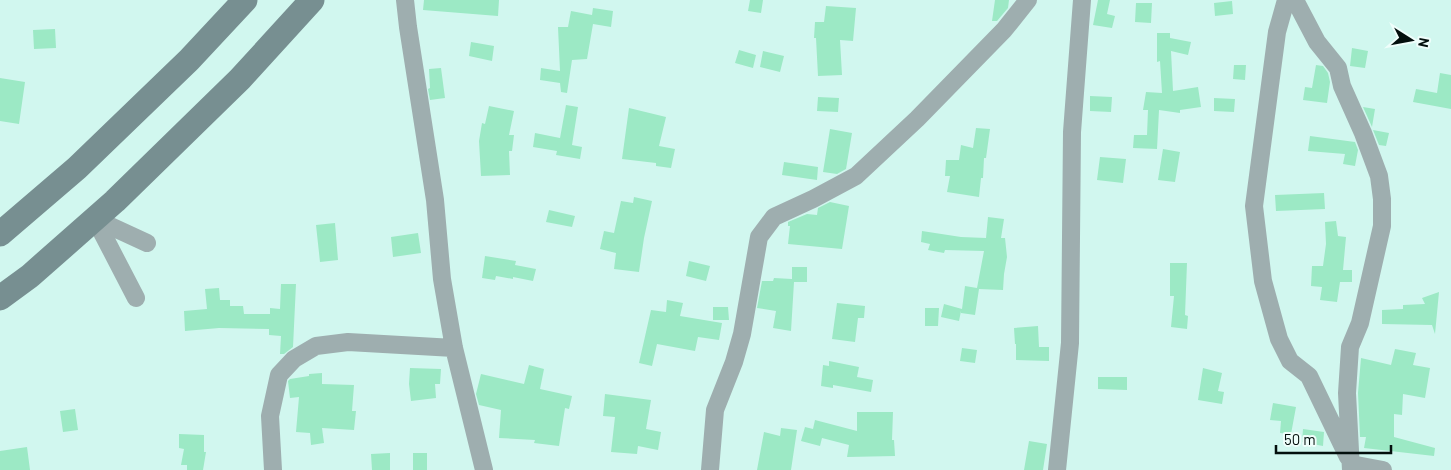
<svg xmlns="http://www.w3.org/2000/svg" width="1451" height="470" font-family="Barlow,sans-serif">
<style>
.building{fill:#9ce9c5}
.lines{fill:none;stroke-linecap:round;stroke-linejoin:round}
.street{stroke:#9eaeaf;stroke-width:18}
.secondary{stroke:#778f91;stroke-width:25}
</style>
<rect width="100%" height="100%" fill="#d1f7ef"/>
<path class="building" d="M424 0H499L498 16 423 10Z
M750 0H763L761 13 748 11Z
M995 0H1009L1008 8 997 21H992Z
M1098 0H1110L1107 14 1115 16 1112 28 1093 25Z
M1232 1 1233 14 1215 16 1214 3Z
M1136 3H1152L1151 23 1135 22Z
M826 6 856 8 853 41 840 40 842 75 818 76 816 38H814L815 22H824Z
M593 8 613 11 611 27 593 24 587 59 572 60 567 93 561 92 560 83 540 80 541 68 560 71 558 27H568L571 11 592 15Z
M55 29 56 48 34 49 33 30Z
M1157 33H1170V38L1191 42 1188 55 1171 51 1173 91 1198 87 1201 107 1180 110V113L1159 110 1157 149 1133 148 1134 135H1147L1148 110H1143L1146 92 1162 93 1160 61 1157 62Z
M471 42 494 46 492 61 469 56Z
M1352 48 1368 51 1365 68 1350 66Z
M739 50 756 55 753 68 735 63Z
M763 51 784 56 780 72 760 67Z
M1234 65H1246L1245 80 1233 79Z
M1316 65 1323 66 1328 73 1330 82 1327 103 1303 100 1305 87 1312 88Z
M441 68 445 98 430 100 428 89 430 88 429 69Z
M1440 73 1451 75V109L1413 102 1416 89 1437 93Z
M0 78 25 82 19 124 0 121Z
M1090 96 1112 97 1111 112 1090 111Z
M818 97 839 98 838 112 817 111Z
M1214 98 1235 99 1234 112 1214 111Z
M566 105 578 107 572 145 582 147 580 159 556 155 557 151 533 147 535 133 560 138Z
M489 106 514 111 509 135H514L512 151H509L510 175 481 176 479 141 482 123 485 124Z
M1363 107 1375 109 1372 127Z
M629 108 666 117 659 146 675 149 671 168 656 166V163L622 159Z
M976 128 990 129 986 158H984L983 178H981L979 197 947 192 950 176H945L946 160H959L961 145 973 148Z
M830 129 852 133 846 169 837 174 823 172Z
M1373 130 1389 133 1386 146 1379 145Z
M1310 136 1355 142 1358 150 1355 166 1343 164 1345 154 1308 151Z
M1163 149 1180 152 1175 182 1158 180Z
M1100 157 1126 159 1123 183 1097 180Z
M784 162 818 167 817 180 782 175Z
M1324 193 1325 209 1276 211 1275 195Z
M634 197 652 201 644 238 639 272 614 269 616 253 600 249 604 231 614 233 621 201 633 203Z
M830 202 849 206 842 249 788 244 790 226H788V222L807 214 817 215 818 208Z
M549 210 575 216 572 227 546 222Z
M988 217 1004 219 1001 238H1005L1007 257 1004 274 1003 290 979 289 975 315 961 313V311L959 321 941 317 944 304 962 309 965 286 977 288 984 251 945 250 944 253 928 250 930 244 921 242 922 231 961 237 986 238Z
M1336 221 1338 236 1346 237 1343 270H1352V282H1340L1337 302 1320 300 1322 287 1311 286 1312 266H1323L1326 244 1325 222Z
M335 223 338 260 320 262 316 225Z
M418 233 421 253 393 257 391 237Z
M485 256 516 261 515 265 536 269 533 281 513 277V279L496 276 495 280 482 278Z
M689 261 710 266 706 281 686 276Z
M1170 263H1187L1185 315 1188 316 1187 329 1171 327 1174 296H1170Z
M792 267H807V282H794L791 331 773 328 776 311 757 308 762 281H773L774 278 792 279Z
M281 284H296L293 347 284 354H280L281 336 269 335V329L219 328 185 331 184 311 207 309 205 289 219 288 220 300H230V306H243L244 314H270V308L280 309Z
M1439 292 1435 334 1432 325 1382 324V310L1403 309V305L1425 304 1422 298Z
M667 300 683 303 680 316 722 323 719 340 698 337 695 351 657 344 652 366 639 363 651 310 666 312Z
M837 303 865 306 864 318H858L855 342 832 339Z
M713 307H728L729 320H713Z
M925 308H939L938 326H925Z
M1038 326 1039 347H1049V361L1016 360V344H1015L1014 328Z
M962 348 977 350 975 363 960 361Z
M1395 349 1416 353 1413 365 1430 368 1425 398 1403 394 1402 415 1394 414V437L1435 448 1434 456 1364 448 1366 437H1360L1358 393 1361 358 1391 365Z
M829 361 859 367 857 377 873 380 871 392 833 385V388L821 386 823 365 829 366Z
M529 365 544 369 540 389 572 396 569 409 565 408 559 446 534 443 535 440 499 438 501 410 479 405 476 394 481 374 524 384Z
M410 368 441 369 440 384H435L436 398 411 401 409 384Z
M1203 368 1222 373 1218 391 1224 392 1222 404 1198 400Z
M322 373V384L354 385 352 411H356L354 430 322 428 324 443 311 445 310 433 296 432 299 397 290 398 288 381 290 379 309 376V374Z
M1098 377H1127V390L1098 389Z
M605 394 651 400 646 429 661 432 658 450 638 446 637 454 611 452 615 417 603 416Z
M1273 403 1296 407 1291 434 1280 433 1281 421 1270 420Z
M75 409 78 430 63 432 60 411Z
M857 412H893L892 440H894L895 456 847 457 849 445 822 438 820 446 801 441 805 427 813 429 815 420 857 431Z
M781 428 797 430 791 470H757L764 432 780 436Z
M1303 429 1324 432 1323 446 1302 442Z
M179 434 204 435V452H206L203 470H187V465H181L184 449 179 448Z
M1029 441 1047 444 1043 470H1024Z
M27 447 30 470H0V451Z
M390 453V470H372L371 454Z
M413 453H427V470H413Z"/>
<g class="lines">
<path class="street" d="M405 0 408 27 435 200 442 279 454 348 484 470
M1286 0 1277 32 1254 206 1263 281 1279 339 1290 361 1309 376 1348 457
M1295 0 1317 42 1338 68 1342 86 1363 133 1379 176 1382 199V226L1360 323 1350 347 1347 393 1351 470
M136 298 95 219 147 243
M1351 464 1383 470
M273 470 270 416 279 375 294 359 316 346 348 342 454 348
M710 470 715 410 734 362 742 334 759 237 774 217 813 199 856 176 917 119 1004 30 1028 0
M1057 470 1070 343 1072 132 1082 0"/>
<path class="secondary" d="M0 234 77 168 189 60 245 0
M0 298 30 276 115 201 240 79 312 0"/>
</g>
<g transform="translate(1411 40) rotate(101)" stroke="#effefb" stroke-width="4" paint-order="stroke">
<path d="M0-4L9 19L0 12L-9 19Z" fill="#030f0d"/>
<text y="-8" font-size="14" font-weight="bold" text-anchor="middle" fill="#030f0d">N</text>
</g>
<path d="M1276 445v8h115v-8" fill="none" stroke="#030f0d" stroke-width="2.5"/>
<text x="1284" y="445" font-size="15" fill="#030f0d" stroke="#effefb" stroke-width="4" paint-order="stroke">50 m</text>
</svg>
